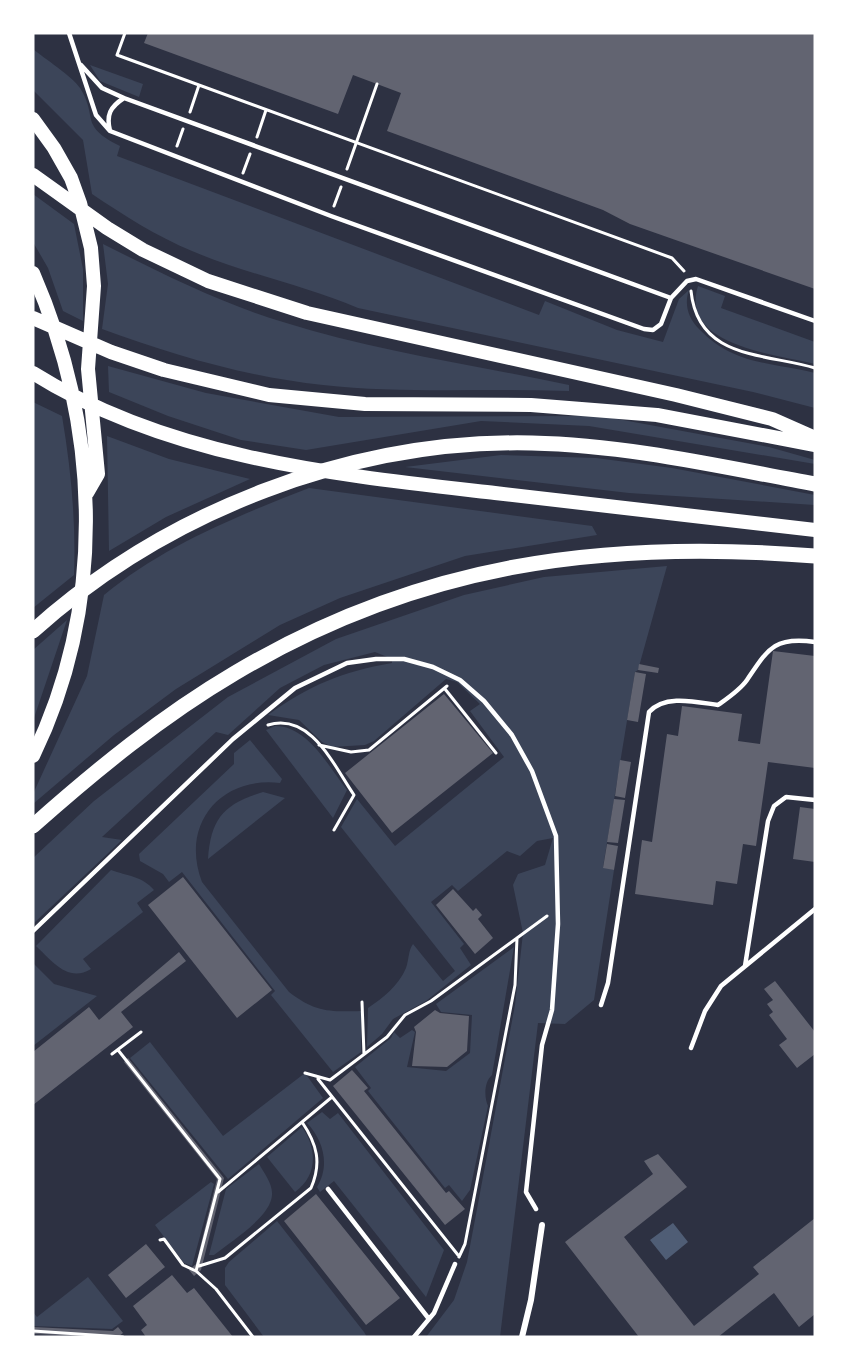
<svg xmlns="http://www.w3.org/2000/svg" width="848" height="1370" font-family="Barlow,sans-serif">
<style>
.green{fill:#3c4559}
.water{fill:#4f5d75}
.building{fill:#626471}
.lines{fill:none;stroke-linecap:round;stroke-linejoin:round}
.path{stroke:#fff;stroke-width:3}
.service{stroke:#fff;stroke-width:4.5}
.minor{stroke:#fff;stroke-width:6}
.trunk{stroke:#fff;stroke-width:14}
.motorway{stroke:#fff;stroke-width:15}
</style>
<rect width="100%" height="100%" fill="#2d3142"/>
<path class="green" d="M33 49C45 59 72 76 80 88 99 118 78 125 120 146L117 156 539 315 545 301 617 330 663 342 679 299 689 290C684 304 688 318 699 329 734 365 769 362 815 373V408L753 392 358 308C304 285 246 274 192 251 156 236 125 216 92 194L83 140 33 90Z
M90 65 143 84 139 97 100 81Z
M33 194 74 224 83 269V321L63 311 48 268 33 242Z
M103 244C161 273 220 303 283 322 375 351 474 365 569 385V391C487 388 404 394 323 385 247 377 173 355 102 329L108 284Z
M698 286 725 296 721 308 815 342V364C778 354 679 347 698 286Z
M108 366 206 393 339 417 601 416 769 447 815 460V464L589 426 481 421 306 450 241 440 168 416 109 392Z
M33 402 62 416C71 469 76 521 74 575L33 608Z
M107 436 169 459 250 479 166 517 109 551Z
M501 455 596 458 672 468 815 495V505L629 493 405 467Z
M309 488 592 526 597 535 465 556 340 598 280 625 176 689 114 735 33 804V794L87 676 104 595C163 546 237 516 309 488Z
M667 566 638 670 635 672 603 867 614 870 594 1000 565 1024 538 1023 500 1337H426L454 1300 467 1262 477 1209 515 1005 523 933 513 885 518 874 545 865 553 838 537 841 520 856 507 851 458 891 452 885 431 902 464 944 460 948 471 965 426 1001 393 1019 382 1034 367 1047 368 1008C383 998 399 985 406 968 409 960 408 951 413 944L443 981 455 971 341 827 357 799 395 846 504 757 470 711 480 704 457 682 446 679 374 741 365 745 332 747 322 742 299 720 268 715C310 685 341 672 392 663V659L375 652 324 665 280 688 228 735 216 732 102 837 122 840 33 924V858L94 801 228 697 336 639 464 595 544 577Z
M67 620 33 721V650Z
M275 726C308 726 328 766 347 790L333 818 266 730Z
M250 740 282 779 280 783C220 776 180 825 202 882L289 992C315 1012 329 1012 361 1011V1052L333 1072 271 995 275 991 182 872 169 882 163 874 140 861 139 854 234 764V753Z
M263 792 285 798 208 859C211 818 224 804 263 792Z
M111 870C127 876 142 876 154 890L137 903 143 912 83 959 91 969C68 983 52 961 36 946Z
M514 947 492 1075C484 1082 484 1097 488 1106L470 1190 462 1201 449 1185 445 1188 368 1091 371 1088 355 1067 391 1038 394 1032 400 1038 412 1030 415 1032 407 1067 446 1071 470 1053 472 1015 441 1012 436 1004Z
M33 963 54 984 97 996 33 1046Z
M150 1042 223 1136 305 1073 323 1098 228 1179 130 1058Z
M322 1112 330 1119 338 1113 444 1250 426 1297 334 1181 320 1192 317 1187C330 1166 324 1141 307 1123Z
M302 1127C318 1150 317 1176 295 1192L267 1157Z
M259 1164C264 1173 273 1184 272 1195 271 1217 230 1242 214 1255H209L226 1189Z
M211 1182 214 1184 192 1266 184 1263 155 1225Z
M277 1221 364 1332 367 1337H264L225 1285V1268L229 1262Z
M88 1277 123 1321 112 1329 33 1326V1312L37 1317Z"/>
<path class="water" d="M673 1223 688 1242 666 1260 650 1240Z"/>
<path class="building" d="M148 33H815V289L630 224 603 210 387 131 401 93 353 75 338 114 144 43Z
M773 651 815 656V768L768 762 756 846 743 844 737 884 716 881 713 905 635 894 642 840 652 842 667 734 678 736 682 706 742 714 738 741 760 744Z
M639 664 659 668 658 673 638 670Z
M635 672 646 674 638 722 627 720Z
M444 694 493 753 392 833 345 773Z
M620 760 631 762 625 798 615 796Z
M614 799 625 800 618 843 607 842Z
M800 807 815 809V862L793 859Z
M607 844 618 846 614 870 603 868Z
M183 877 272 990 237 1018 148 905Z
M453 889 473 911 476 908 482 915 478 919 493 938 475 954 436 905Z
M179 952 186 961 121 1012 133 1027 33 1105V1052L89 1007 99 1020Z
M775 981 815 1032V1054L797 1068 779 1045 787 1039 769 1015 773 1012 767 1004 773 1000 764 989Z
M435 1010 440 1013 469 1016 467 1051 447 1067 412 1066 416 1032 414 1027Z
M128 1058 224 1178 201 1270 194 1276 189 1270 196 1264 217 1179 124 1062Z
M352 1070 368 1088 364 1091 446 1193 449 1191 465 1209 445 1225 333 1086Z
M658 1154 687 1187 624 1237 694 1326 759 1274 753 1267 815 1218V1314L799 1327 774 1293 718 1337H639L565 1242 653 1174 644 1161Z
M316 1194 400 1298 366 1325 284 1221Z
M146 1244 165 1267 126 1298 108 1275Z
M172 1275 187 1293 194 1288 233 1337H146L141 1330 147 1325 133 1306Z
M33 1327 113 1331 118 1327 123 1333 118 1337 33 1334Z"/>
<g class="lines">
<path class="path" d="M125 33 117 55 672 258 684 271
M190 112 199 85
M257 137 266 110
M177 146 183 129
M347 169 377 84
M243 173 250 154
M334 206 341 187
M691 291C698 360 765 353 815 368
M445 689 496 753
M268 725C311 712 334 766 354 795L334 830
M319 745 351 752 369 750 447 686
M362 1002 364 1054
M118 1050 220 1179 196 1271
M112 1054 141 1032
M305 1073 330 1080 387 1037 405 1015 431 1001 547 916
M318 1079 458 1255
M218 1192 332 1097
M160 1240 164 1239 183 1265 196 1271 216 1289 253 1337
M459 1257 465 1244 515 985 517 938
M199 1266 225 1258 311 1188C322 1163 317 1144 302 1122
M33 1331 123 1337"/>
<path class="service" d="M69 33 96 115 110 131 331 216 644 329 653 330 661 324 671 298 124 98C110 107 106 115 110 131
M81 65 102 88 124 98
M671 298 687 281 696 279 815 321
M33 931 233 739 295 688 347 663 376 659H404L433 667 460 680 484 701 512 735 532 771 556 836 558 924 552 1010 542 1045 526 1192 536 1209
M745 966 768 821 774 806 786 797 815 800
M601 1005 608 983 649 712C665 694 696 702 718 705 728 698 740 690 747 680 768 649 774 636 815 642
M691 1048 705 1011 721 986 815 909
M328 1189 429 1319
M414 1337 434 1313 455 1264"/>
<path class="minor" d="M522 1337 531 1300 542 1225"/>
<path class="trunk" d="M33 119 54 148 71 178 80 203 91 248 94 286 88 369 98 474 87 493
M33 175 107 228 143 250 208 281 307 313 676 395 772 419 815 438
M33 273C100 427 107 603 33 756
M33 318 111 352 164 370 269 395 365 404 531 405 657 415 815 445
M33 373C170 459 338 475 495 493 602 505 708 518 815 530"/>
<path class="motorway" d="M33 631C166 511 352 439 532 443 627 445 722 467 815 484
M33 826C96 770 162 716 235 673 420 563 604 539 815 556"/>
</g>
<rect width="848" height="1370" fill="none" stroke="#ffffff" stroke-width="69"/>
</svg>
